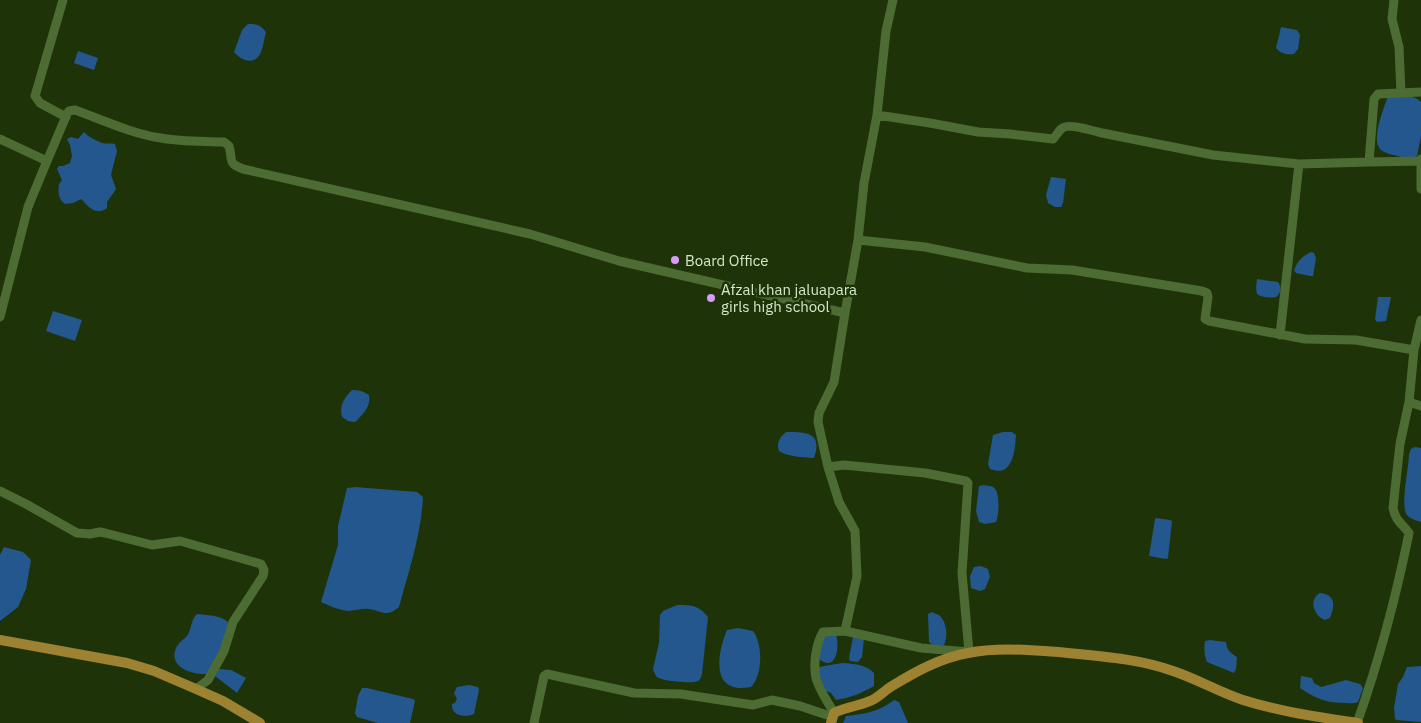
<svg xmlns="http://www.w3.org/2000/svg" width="1421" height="723" font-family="'IBM Plex Sans',sans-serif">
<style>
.water{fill:#23578e}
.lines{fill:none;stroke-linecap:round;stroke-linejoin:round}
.minor{stroke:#4d6c34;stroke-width:9}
.major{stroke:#9d8231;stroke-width:10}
.poi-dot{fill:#d79bf9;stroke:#1e3408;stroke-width:2}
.labels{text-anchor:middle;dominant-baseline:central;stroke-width:5;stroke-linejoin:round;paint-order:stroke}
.poi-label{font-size:15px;fill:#d5e7c8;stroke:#1e3408;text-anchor:start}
</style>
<rect width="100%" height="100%" fill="#1e3408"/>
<path class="water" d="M248 24C257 24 261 25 266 32 264 39 263 50 259 56 251 65 241 60 234 52L242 30Z
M1281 27 1297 30 1300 35 1298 49 1294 54C1287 55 1281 54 1276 48Z
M78 51 98 58 94 70 74 63Z
M1388 96C1400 96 1412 93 1421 102V136L1417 156C1411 159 1404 158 1398 156 1393 155 1384 153 1380 149 1371 138 1384 108 1388 96Z
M84 132C87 136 97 141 102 143 106 144 111 143 115 144L117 151 111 175 116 189 107 202V208C95 216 89 207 81 199L73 203 65 204C58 199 58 192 59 184L62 180 57 169 59 166H63L70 163 72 156 70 145 67 139 71 137 78 139Z
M1051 177 1066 179 1063 203 1061 207H1055L1048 203 1046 195Z
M1311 252 1314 253 1316 258 1313 276H1310L1296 273 1294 270C1298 261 1302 256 1311 252Z
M1257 279 1278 282C1282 288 1281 293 1276 297 1270 298 1263 298 1257 294L1256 288Z
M1378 297H1391L1386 321 1377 322 1375 319Z
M53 311 82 320 75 341 46 331Z
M352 390C359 390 363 391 369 395 371 407 363 414 355 422L348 421 342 417C339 406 344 398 352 390Z
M786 432C806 432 823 432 814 458 803 457 788 457 779 451 776 443 780 437 786 432Z
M1003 432H1012L1016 435C1015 445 1015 465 1003 470 999 472 994 470 990 469L988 464 993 435Z
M1415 447 1421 448V522C1416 520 1410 519 1407 515 1400 506 1409 467 1409 454L1411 449Z
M983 485C987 486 993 485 995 489 1000 494 999 516 996 522L985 524 979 522 976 511 979 486Z
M355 487 417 492 423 497C421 535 409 571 399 607 386 618 382 611 369 609 362 608 355 611 348 611 339 610 330 606 321 602L338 545V526L347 488Z
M1156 518 1170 520 1172 521 1168 558 1166 559 1149 556 1155 519Z
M4 547 23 552 31 560 26 589 18 607 0 621V555Z
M981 566 988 569 990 577 985 589 980 591 971 588 970 576 974 567Z
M1320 593C1336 595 1335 605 1330 618L1325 620C1314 616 1308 600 1320 593Z
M677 605C692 605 698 605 708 617L702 674C701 677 701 679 698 681 692 684 661 681 657 677 656 676 653 670 653 669L659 643 660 615 663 611Z
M932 612C935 614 938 614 940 616 947 623 948 637 944 645 938 647 934 647 929 642L928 614Z
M197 614C207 615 220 615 228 622 229 640 217 659 207 674 192 675 168 667 176 648 179 642 183 640 187 636 192 628 190 621 197 614Z
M738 628 753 631C763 644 763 675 751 687 710 695 717 654 727 630Z
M823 635H836C840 647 836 673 819 659Z
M855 636 864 639 862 657 858 662 850 661 849 658 853 637Z
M1210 640 1226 642C1227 650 1230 653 1237 657L1236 669 1234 673 1207 662C1204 655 1204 648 1205 641Z
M842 663C854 664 865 664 874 673V686C862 693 850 698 836 700L831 693 822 689 818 679 819 667Z
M1421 666V722L1396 720 1395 718 1394 708 1398 684 1403 677 1407 667Z
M219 669 231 670 246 678 237 693 215 676Z
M1301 676 1312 678 1314 683 1321 687 1346 680 1360 684 1363 688 1358 702C1353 704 1350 703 1346 703 1327 703 1316 699 1300 688Z
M469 685 478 687 479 690 474 714C465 718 451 716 452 704L455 703 457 699 454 693 457 687Z
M362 688H367L413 699 415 701 410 723H378L357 717 355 713 358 696Z
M894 700 899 702 908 723H843L846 716C864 714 879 712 894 700Z"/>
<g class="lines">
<path class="minor" d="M63 0 35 96 40 103 66 117
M1394 0 1392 19 1399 47 1401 93
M877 115 930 123 978 132 1010 134 1053 139C1056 136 1058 132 1061 129 1068 122 1093 131 1102 133L1213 155 1299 164 1280 335
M0 139 47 161 67 114 69 111 75 110C103 120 132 134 161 138 182 142 203 141 224 142L229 146C233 160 227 163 243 169L530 234 619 261 845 313 858 240 864 183 877 115 886 31 893 0
M1421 159V189
M1369 162 1421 161
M1299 164 1369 162 1374 99 1378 94 1421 92
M858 240 925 247 1027 268 1072 270 1202 291 1207 293 1208 297 1205 319 1209 321 1305 339 1356 340 1414 350 1409 402 1400 444 1393 508C1396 522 1401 522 1409 533 1396 597 1379 661 1357 723
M0 317 28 207 47 161
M1414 350 1421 320
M1409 402 1421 406
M828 467 844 465 925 473 966 481 968 483 962 573 969 652 921 648 845 631 857 576 855 531 839 502 828 467 818 422 819 413 834 382 845 313
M0 491 26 504 77 533 90 534 100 532 105 533 152 545 180 541 261 564 264 570 263 576 233 622 224 651 208 680 196 689
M834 713C828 702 819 690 816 678 813 664 816 644 823 632L845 631
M534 723 544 676 547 674 634 693 681 694 753 705 772 700 800 706 833 717"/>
<path class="major" d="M0 640 127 663 154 671 196 689 223 701 260 723
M831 723 834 713C846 707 859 706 870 701 878 698 885 690 892 686 915 672 940 658 968 653 997 647 1029 650 1058 652 1097 656 1136 658 1173 671 1197 679 1219 692 1243 700 1281 712 1319 717 1358 723"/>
</g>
<g class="poi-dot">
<circle cx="675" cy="260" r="5"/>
<circle cx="711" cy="298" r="5"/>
</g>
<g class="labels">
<g class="poi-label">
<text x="685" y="260">Board Office</text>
<text x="721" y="289">Afzal khan jaluapara<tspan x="721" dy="17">girls high school</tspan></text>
</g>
</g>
</svg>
